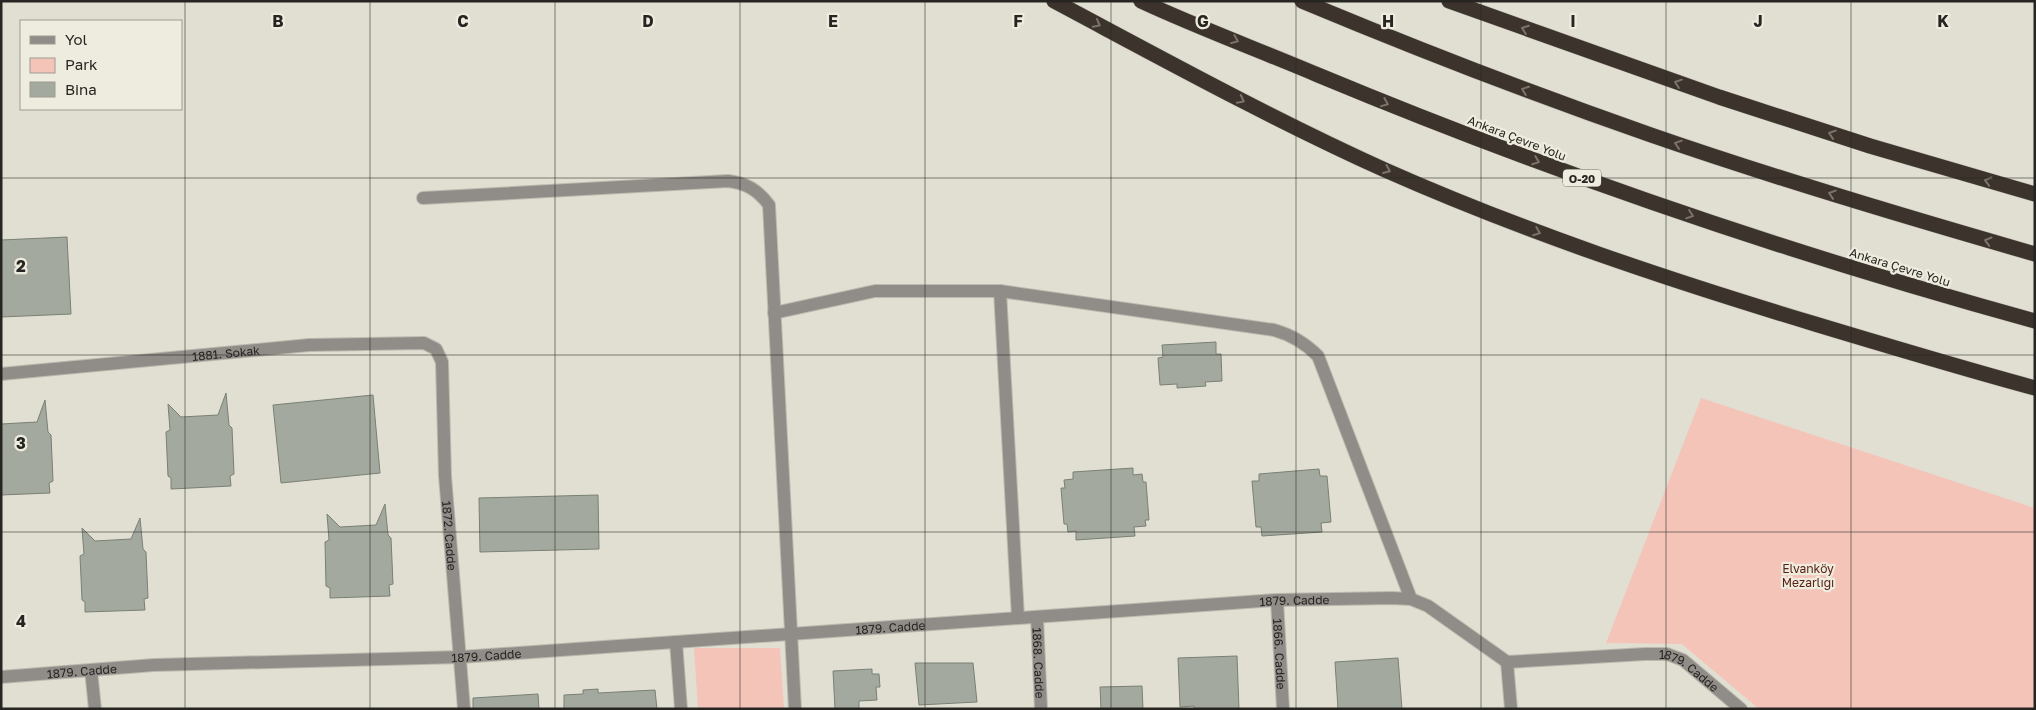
<svg xmlns="http://www.w3.org/2000/svg" width="2036" height="710" font-family="'Golos Text',sans-serif">
<style>
.green{fill:#f4c4b9}
.building{fill:#a3a99e;stroke:#7a8075}
.lines{fill:none;stroke-linecap:round;stroke-linejoin:round}
.street-casing{stroke:#bcbaaf;stroke-width:14}
.highway-casing{stroke:#bcbaaf;stroke-width:16}
.street{stroke:#908c88;stroke-width:12}
.highway{stroke:#3b332c;stroke-width:15}
.oneway{stroke:#7a746b}
.grid{fill:none;stroke:#262521;stroke-width:1;stroke-opacity:0.55}
.labels{text-anchor:middle;dominant-baseline:central;stroke-width:4.5;stroke-linejoin:round;paint-order:stroke}
.shield{fill:#eeecdf;stroke:#62615a;stroke-width:1}
.shield-label{font-size:11px;font-weight:bold;fill:#262521}
.street-label{font-size:12px;fill:#262521;stroke:#eeecdf}
.park-label{font-size:12px;fill:#5b2014;stroke:#eeecdf}
.grid-label{font-size:16px;text-anchor:middle;font-weight:bold;fill:#262521;stroke:#eeecdf;stroke-width:4.5;stroke-linejoin:round;paint-order:stroke}
</style>
<rect width="100%" height="100%" fill="#e1dfd2"/>
<path class="green" d="M1701 398 2035 508V709H1759L1682 644 1606 643Z
M694 648H780L784 709H698Z"/>
<path class="building" d="M67 237 71 314 1 317V240Z
M1216 342V354H1221L1222 381 1205 382 1206 386 1177 388V384L1160 385 1158 358 1163 357 1162 345Z
M226 393 229 425 232 428 234 474 230 476 231 486 171 489V478L168 476 166 432 170 430 168 404 181 417 218 415Z
M373 395 380 473 281 483 273 405Z
M45 400 48 432 51 435 53 481 49 483 50 493 1 495V424L37 422Z
M1133 468V475L1142 474 1143 482H1146L1149 520H1145L1146 526 1134 527 1135 536 1076 540V531L1068 532 1067 524H1064L1061 488H1065L1064 480 1073 479V472Z
M1319 469 1320 476H1327L1331 522 1321 523 1322 532 1262 536 1261 527H1256L1252 481H1259V474Z
M598 495 599 549 480 552 479 498Z
M385 504 388 535 391 538 393 584 389 585 390 596 330 598V588L326 586 325 542 329 540 327 514 340 527 376 525Z
M140 518 143 549 146 552 148 598 144 599 145 610 85 612V602L82 600 80 556 84 554 82 528 95 541 131 539Z
M1237 656 1239 709H1194V706L1180 707 1178 658Z
M1398 658 1402 709H1338L1335 662Z
M915 663H973L977 702 919 705Z
M872 669V674H879L880 687H876L877 700 859 701V709H835L833 671Z
M1142 686 1143 709H1101L1100 687Z
M598 689V693L655 690 657 709H564V695L583 694V690Z
M538 694 539 709H473V698Z"/>
<g class="lines">
<g class="street-casing">
<g id="street">
<path d="M423 198 728 181C746 183 758 190 769 205L795 709"/>
<path d="M1000 291 1018 618"/>
<path d="M774 313 875 291H1000L1274 330C1292 335 1305 343 1318 356L1411 599"/>
<path id="s1" d="M1 374 309 345 424 343 436 349 442 362 445 476 464 709"/>
<path id="s2" d="M1277 600 1283 709"/>
<path id="s3" d="M1037 617 1041 709"/>
<path d="M676 642 681 709"/>
<path d="M1507 662 1511 709"/>
<path d="M91 670 95 709"/>
<path id="s4" d="M1 677 154 665 461 657 1277 600 1392 598 1411 599 1428 606 1507 662 1645 654H1667L1683 660 1741 709"/>
</g>
</g>
<g class="highway-casing">
<path id="highway" d="M1054 1C1163 59 1272 119 1385 170 1525 232 1669 280 1815 324 1888 346 1961 368 2035 388
M1141 1C1199 28 1259 50 1318 75 1551 172 1791 254 2035 321
M1302 1C1417 49 1533 94 1651 135 1778 179 1906 217 2035 254
M1449 1 1719 97 1870 146 2035 194"/>
</g>
<use href="#street" class="street"/>
<use href="#highway" class="highway"/>
</g>
<defs><path id="oneway-chevron" d="M-2-3.5L2.5 0L-2 3.5" fill="none" stroke-width="1.6" stroke-linecap="round" stroke-linejoin="round" transform="scale(1.25)"/></defs>
<g class="oneway">
<use href="#oneway-chevron" transform="translate(1097 24) rotate(28)"/>
<use href="#oneway-chevron" transform="translate(1525 29) rotate(-160)"/>
<use href="#oneway-chevron" transform="translate(1235 40) rotate(22)"/>
<use href="#oneway-chevron" transform="translate(1678 83) rotate(-161)"/>
<use href="#oneway-chevron" transform="translate(1525 90) rotate(-159)"/>
<use href="#oneway-chevron" transform="translate(1241 100) rotate(27)"/>
<use href="#oneway-chevron" transform="translate(1385 103) rotate(22)"/>
<use href="#oneway-chevron" transform="translate(1832 134) rotate(-162)"/>
<use href="#oneway-chevron" transform="translate(1678 144) rotate(-162)"/>
<use href="#oneway-chevron" transform="translate(1536 161) rotate(21)"/>
<use href="#oneway-chevron" transform="translate(1387 170) rotate(24)"/>
<use href="#oneway-chevron" transform="translate(1988 181) rotate(-164)"/>
<use href="#oneway-chevron" transform="translate(1832 194) rotate(-162)"/>
<use href="#oneway-chevron" transform="translate(1690 215) rotate(19)"/>
<use href="#oneway-chevron" transform="translate(1537 232) rotate(21)"/>
<use href="#oneway-chevron" transform="translate(1988 241) rotate(-164)"/>
</g>
<path class="grid" d="M185 1V709M370 1V709M555 1V709M740 1V709M925 1V709M1111 1V709M1296 1V709M1481 1V709M1666 1V709M1851 1V709M1 178H2035M1 355H2035M1 532H2035"/>
<g class="labels">
<rect class="shield" x="1563" y="169.5" width="38" height="17" rx="4"/>
<g class="shield-label">
<text x="1582" y="178">O-20</text>
</g>
<g class="street-label">
<text transform="translate(1517 138) rotate(21)">Ankara Çevre Yolu</text>
<text transform="translate(1900 267) rotate(17)">Ankara Çevre Yolu</text>
<text stroke="none"><textPath href="#s1" startOffset="226">1881. Sokak</textPath></text>
<text stroke="none"><textPath href="#s1" startOffset="626">1872. Cadde</textPath></text>
<text stroke="none"><textPath href="#s4" startOffset="1296">1879. Cadde</textPath></text>
<text stroke="none"><textPath href="#s4" startOffset="891">1879. Cadde</textPath></text>
<text stroke="none"><textPath href="#s2" startOffset="54">1866. Cadde</textPath></text>
<text stroke="none"><textPath href="#s4" startOffset="486">1879. Cadde</textPath></text>
<text stroke="none"><textPath href="#s3" startOffset="46">1868. Cadde</textPath></text>
<text stroke="none"><textPath href="#s4" startOffset="81">1879. Cadde</textPath></text>
<text stroke="none"><textPath href="#s4" startOffset="1715">1879. Cadde</textPath></text>
</g>
<g class="park-label">
<text x="1808" y="568">Elvanköy<tspan x="1808" dy="14">Mezarlığı</tspan></text>
</g>
</g>
<g class="grid-label">
<text x="278" y="27">B</text>
<text x="463" y="27">C</text>
<text x="648" y="27">D</text>
<text x="833" y="27">E</text>
<text x="1018" y="27">F</text>
<text x="1203" y="27">G</text>
<text x="1388" y="27">H</text>
<text x="1573" y="27">I</text>
<text x="1758" y="27">J</text>
<text x="1943" y="27">K</text>
<text x="21" y="272">2</text>
<text x="21" y="449">3</text>
<text x="21" y="627">4</text>
</g>
<rect width="2036" height="710" fill="none" stroke="#262521" stroke-width="5"/>
<rect x="20" y="20" width="162" height="90" fill="#eeecdf" stroke="#9e9c93"/>
<rect x="30" y="36" width="25" height="8" fill="#908c88" stroke="#9e9c93"/>
<text x="65" y="45" font-size="15" fill="#262521">Yol</text>
<rect x="30" y="58" width="25" height="15" fill="#f4c4b9" stroke="#9e9c93"/>
<text x="65" y="70" font-size="15" fill="#262521">Park</text>
<rect x="30" y="82" width="25" height="15" fill="#a3a99e" stroke="#9e9c93"/>
<text x="65" y="95" font-size="15" fill="#262521">Bina</text>
</svg>
